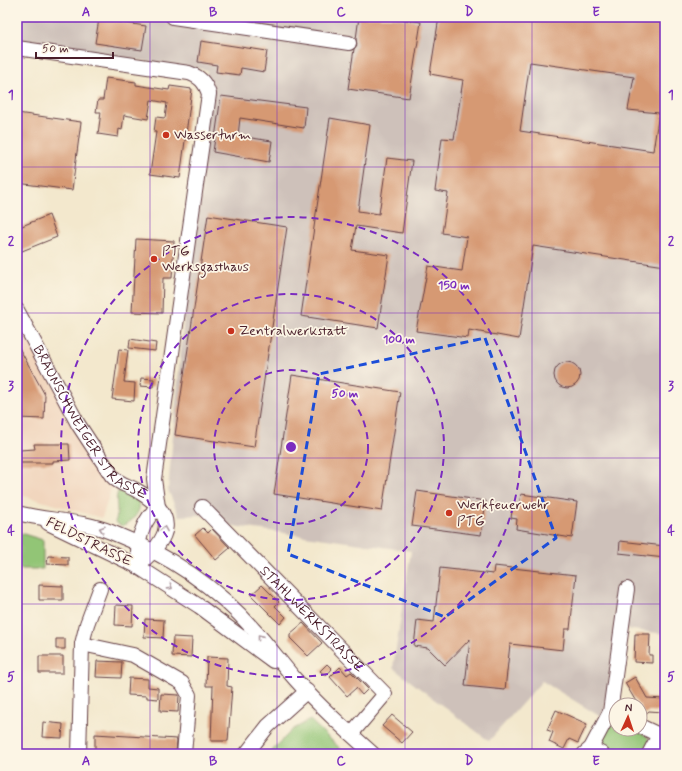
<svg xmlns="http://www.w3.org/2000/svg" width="682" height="771" font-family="Mynerve,sans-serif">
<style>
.built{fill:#f1d5bd}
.industrial{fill:#cec1ba}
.green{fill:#92c576;stroke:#6e7250}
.building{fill:#d69973;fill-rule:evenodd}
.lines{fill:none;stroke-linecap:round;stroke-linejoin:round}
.minor-casing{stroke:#633d43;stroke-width:16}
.minor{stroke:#fff;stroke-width:14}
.oneway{stroke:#ae9aa0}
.marked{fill:none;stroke:#1d4ed8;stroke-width:3;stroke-dasharray:8 5;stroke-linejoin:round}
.grid{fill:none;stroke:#7b2cbf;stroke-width:1;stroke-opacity:0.55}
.ring{fill:none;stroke:#7b2cbf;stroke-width:2;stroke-dasharray:7 5}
.poi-dot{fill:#c8321e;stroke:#fcf5e5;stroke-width:1.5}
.labels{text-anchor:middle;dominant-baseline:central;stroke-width:3.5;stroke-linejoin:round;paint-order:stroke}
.poi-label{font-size:14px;fill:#4a1f2b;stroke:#fcf5e5;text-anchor:start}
.street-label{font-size:14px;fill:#4a1f2b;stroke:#fcf5e5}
.centre{fill:#7b2cbf;stroke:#fcf5e5;stroke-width:2}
.ring-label{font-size:12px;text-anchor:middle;font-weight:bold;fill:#7b2cbf;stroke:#fcf5e5;stroke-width:3.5;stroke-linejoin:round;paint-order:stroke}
.neatline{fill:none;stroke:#7b2cbf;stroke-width:1.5}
.grid-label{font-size:13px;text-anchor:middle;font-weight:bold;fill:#7b2cbf}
</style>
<rect width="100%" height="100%" fill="#fcf5e5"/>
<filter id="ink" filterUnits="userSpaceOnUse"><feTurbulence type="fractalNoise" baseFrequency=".025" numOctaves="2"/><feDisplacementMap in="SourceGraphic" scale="8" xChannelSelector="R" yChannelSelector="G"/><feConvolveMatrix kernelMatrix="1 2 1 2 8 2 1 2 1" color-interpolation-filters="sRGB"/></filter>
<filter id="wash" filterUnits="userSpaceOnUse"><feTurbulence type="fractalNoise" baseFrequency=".012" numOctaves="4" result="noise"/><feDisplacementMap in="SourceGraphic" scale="16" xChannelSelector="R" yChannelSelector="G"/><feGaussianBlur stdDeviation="0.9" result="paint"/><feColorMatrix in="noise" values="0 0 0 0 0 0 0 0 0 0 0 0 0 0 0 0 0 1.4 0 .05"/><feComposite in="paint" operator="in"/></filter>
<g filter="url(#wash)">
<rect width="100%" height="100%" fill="#f3e8cd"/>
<path class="built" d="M17 318 91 453 112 486 102 518 17 494Z"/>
<path class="industrial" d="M17 17H665V634L617 628 605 710 601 717 542 681 489 741 393 668 411 551 227 525 200 515 179 516 168 490 207 70 17 42Z"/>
<path class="green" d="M118 491C123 493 129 494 134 497 148 506 132 523 122 526L115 522C120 512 114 502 118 491Z
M17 532 43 540V569H17Z
M310 720 346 754H269L292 730Z
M612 721 616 722V729H631L647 736 649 741 644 754H616L598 745Z"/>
<g id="blocks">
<path class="building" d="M359 17H387L421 22 409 98 348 89 354 49 357 45 356 39Z
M439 17H665V266L533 246 519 339 469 330 468 338 416 331 428 266 462 271 467 237 442 233 448 193 435 191 442 138 454 139 463 80 430 74ZM530 62 634 77 628 110 659 113 653 151 520 131Z
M99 19 146 26 142 50 95 43Z
M201 41 267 51 264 72 241 68 240 75 216 72 217 65 198 62Z
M106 78 136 82V85L169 90 170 86 192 89 180 178 150 174 156 132H154L156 117 165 118 167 103 151 100 148 119 124 115 122 130 119 129 118 137 98 134 101 112H96L98 100H103Z
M221 96 306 107 304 128 240 118 238 136 272 141 269 162 213 152Z
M17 113 81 122 72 190 17 183Z
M330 118 370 125 358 211 379 214 387 158 412 161 402 233 356 226 352 250 389 255 378 328 301 316Z
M49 215 57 237 17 253V228Z
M208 215 287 227 254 447 175 435Z
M136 239 174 241 172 278H163L162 313 132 312Z
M130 339 156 343 155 351 129 348Z
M17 344 45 395 44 419 17 418Z
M119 349 128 350 124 382 135 383 134 401 112 399Z
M554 375a13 13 0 1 1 26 0a13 13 0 1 1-26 0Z
M292 375 400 392 382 511 274 494Z
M141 378 154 379 153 387 140 386Z
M34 444H69L70 460 53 461V463H20V450L35 449Z
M417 491 486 501 481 535 412 526Z
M521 494 577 502 572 538 516 529 517 519 511 518 513 504 519 505Z
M203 528 208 533 212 529 230 548 216 560 195 535Z
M620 541 665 546V558L619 553Z
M48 556 68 557V565L47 564Z
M494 566 576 575 570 629H565L563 650 510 644 505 690 465 686 470 639 445 665 428 648 414 646 417 620 434 622 440 568 493 574Z
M39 585 63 586V600H39Z
M262 585 279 602 275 606 286 617 280 624 251 595Z
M116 605 133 606 132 626 115 625Z
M145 619 164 620 163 638 144 637Z
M303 623 322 643 308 656 290 638V634Z
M635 634H650L649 655H652V663L634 662Z
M173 637 192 638 191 657 172 656Z
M56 639H65V649H56Z
M39 656H63V673H39Z
M207 657 228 658 227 686 232 687 228 741H211L213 686H206Z
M97 661 122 662 121 678 96 677Z
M327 664 332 669 326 676 320 671Z
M340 667 347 675 351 672 368 689 362 695 356 688 347 696 330 677Z
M635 677 647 698 664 699 663 712 649 711 644 715 640 705H638L625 683Z
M129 678 148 679V687L158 688V699L147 698V696L128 695Z
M161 694 179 695 178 712 160 711Z
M556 710 587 724 578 743 569 739 564 749 549 742 553 732 547 730Z
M392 715 412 732 402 743 382 726Z
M43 722 63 724 62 738 42 737Z
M95 734 177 739 176 754 122 753V752L95 750Z"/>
</g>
</g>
<g filter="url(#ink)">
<use href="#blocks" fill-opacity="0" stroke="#633d43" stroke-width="1"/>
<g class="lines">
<g class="minor-casing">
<g id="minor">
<path d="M173 17 207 22"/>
<path d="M208 17 207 22 349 43"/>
<path d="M17 48 189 73C200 77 205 82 209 94L154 479 158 507"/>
<path id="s1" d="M17 310 78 424 112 476C119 484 127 485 136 490 180 515 171 538 137 566"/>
<path id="s2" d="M202 507 385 694 351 734"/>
<path d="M17 513C48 521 81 520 111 532 167 554 215 585 254 630 269 646 281 663 295 679 319 706 346 730 373 754"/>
<path d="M48 523 137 566 199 606 273 661"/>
<path d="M138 552C138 535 146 517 158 507"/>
<path d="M82 644 133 655 182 683 189 695 184 754"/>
<path d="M640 726 659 735H665"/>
<path d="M591 748 602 754"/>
<path d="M79 754 82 644 87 624 100 589"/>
<path d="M246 754 268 726 307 691"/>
<path d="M584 754 591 748 610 712 627 589"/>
<path d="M649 754 659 735"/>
</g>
</g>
<use href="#minor" class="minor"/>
</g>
<defs><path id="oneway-chevron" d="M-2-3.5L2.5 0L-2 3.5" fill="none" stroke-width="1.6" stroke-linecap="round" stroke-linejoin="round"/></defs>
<g class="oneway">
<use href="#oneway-chevron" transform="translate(102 529) rotate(-162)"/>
<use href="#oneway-chevron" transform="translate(164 529) rotate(-81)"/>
<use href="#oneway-chevron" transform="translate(170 587) rotate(33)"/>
<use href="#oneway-chevron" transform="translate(260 637) rotate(-129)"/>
</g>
</g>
<path class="marked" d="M485 338 556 538 445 617 288 554 319 374Z"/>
<path class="grid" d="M150 17V754M277 17V754M405 17V754M532 17V754M17 167H665M17 313H665M17 458H665M17 604H665"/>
<g class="ring">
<circle cx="291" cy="447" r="77"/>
<circle cx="291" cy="447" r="153"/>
<circle cx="291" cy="447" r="230"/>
</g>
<g class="poi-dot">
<circle cx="166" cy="135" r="4"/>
<circle cx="154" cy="259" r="4"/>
<circle cx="231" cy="331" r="4"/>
<circle cx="449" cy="513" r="4"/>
</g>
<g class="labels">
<g class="poi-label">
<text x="174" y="135">Wasserturm</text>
<text x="162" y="251">PTG<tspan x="162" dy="16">Werksgasthaus</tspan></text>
<text x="239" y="331">Zentralwerkstatt</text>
<text x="457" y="505">Werkfeuerwehr<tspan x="457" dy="16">PTG</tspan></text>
</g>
<g class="street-label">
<text stroke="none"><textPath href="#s1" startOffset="136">BRAUNSCHWEIGER STRASSE</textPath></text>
<text transform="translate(89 542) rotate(26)">FELDSTRASSE</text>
<text stroke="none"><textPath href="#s2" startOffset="157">STAHLWERKSTRASSE</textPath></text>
</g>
</g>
<circle cx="291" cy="447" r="6" class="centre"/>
<g class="ring-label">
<text x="454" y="289">150 m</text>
<text x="399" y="343">100 m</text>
<text x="345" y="397">50 m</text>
</g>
<rect width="682" height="771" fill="none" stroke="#fcf5e5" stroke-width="44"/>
<g transform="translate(628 717) rotate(3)"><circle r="19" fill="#fcf5e5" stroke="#b59f9b"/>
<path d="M0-3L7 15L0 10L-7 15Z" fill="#c8321e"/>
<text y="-6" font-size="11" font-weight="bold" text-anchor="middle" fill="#4a1f2b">N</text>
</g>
<path d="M36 52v6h77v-6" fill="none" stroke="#4a1f2b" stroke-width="2"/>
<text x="42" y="52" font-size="12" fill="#4a1f2b" stroke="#fcf5e5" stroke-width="3" paint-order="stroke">50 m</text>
<rect x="22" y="22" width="638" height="727" class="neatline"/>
<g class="grid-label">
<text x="86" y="16">A</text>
<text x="213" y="16">B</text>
<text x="341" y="16">C</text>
<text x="469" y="16">D</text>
<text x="596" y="16">E</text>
<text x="11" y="99">1</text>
<text x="671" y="99">1</text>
<text x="11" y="245">2</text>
<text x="671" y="245">2</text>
<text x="11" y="390">3</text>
<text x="671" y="390">3</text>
<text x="11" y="535">4</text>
<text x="671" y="535">4</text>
<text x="11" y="681">5</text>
<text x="671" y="681">5</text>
<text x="86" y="765">A</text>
<text x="213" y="765">B</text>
<text x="341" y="765">C</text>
<text x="469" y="765">D</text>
<text x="596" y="765">E</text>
</g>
</svg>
